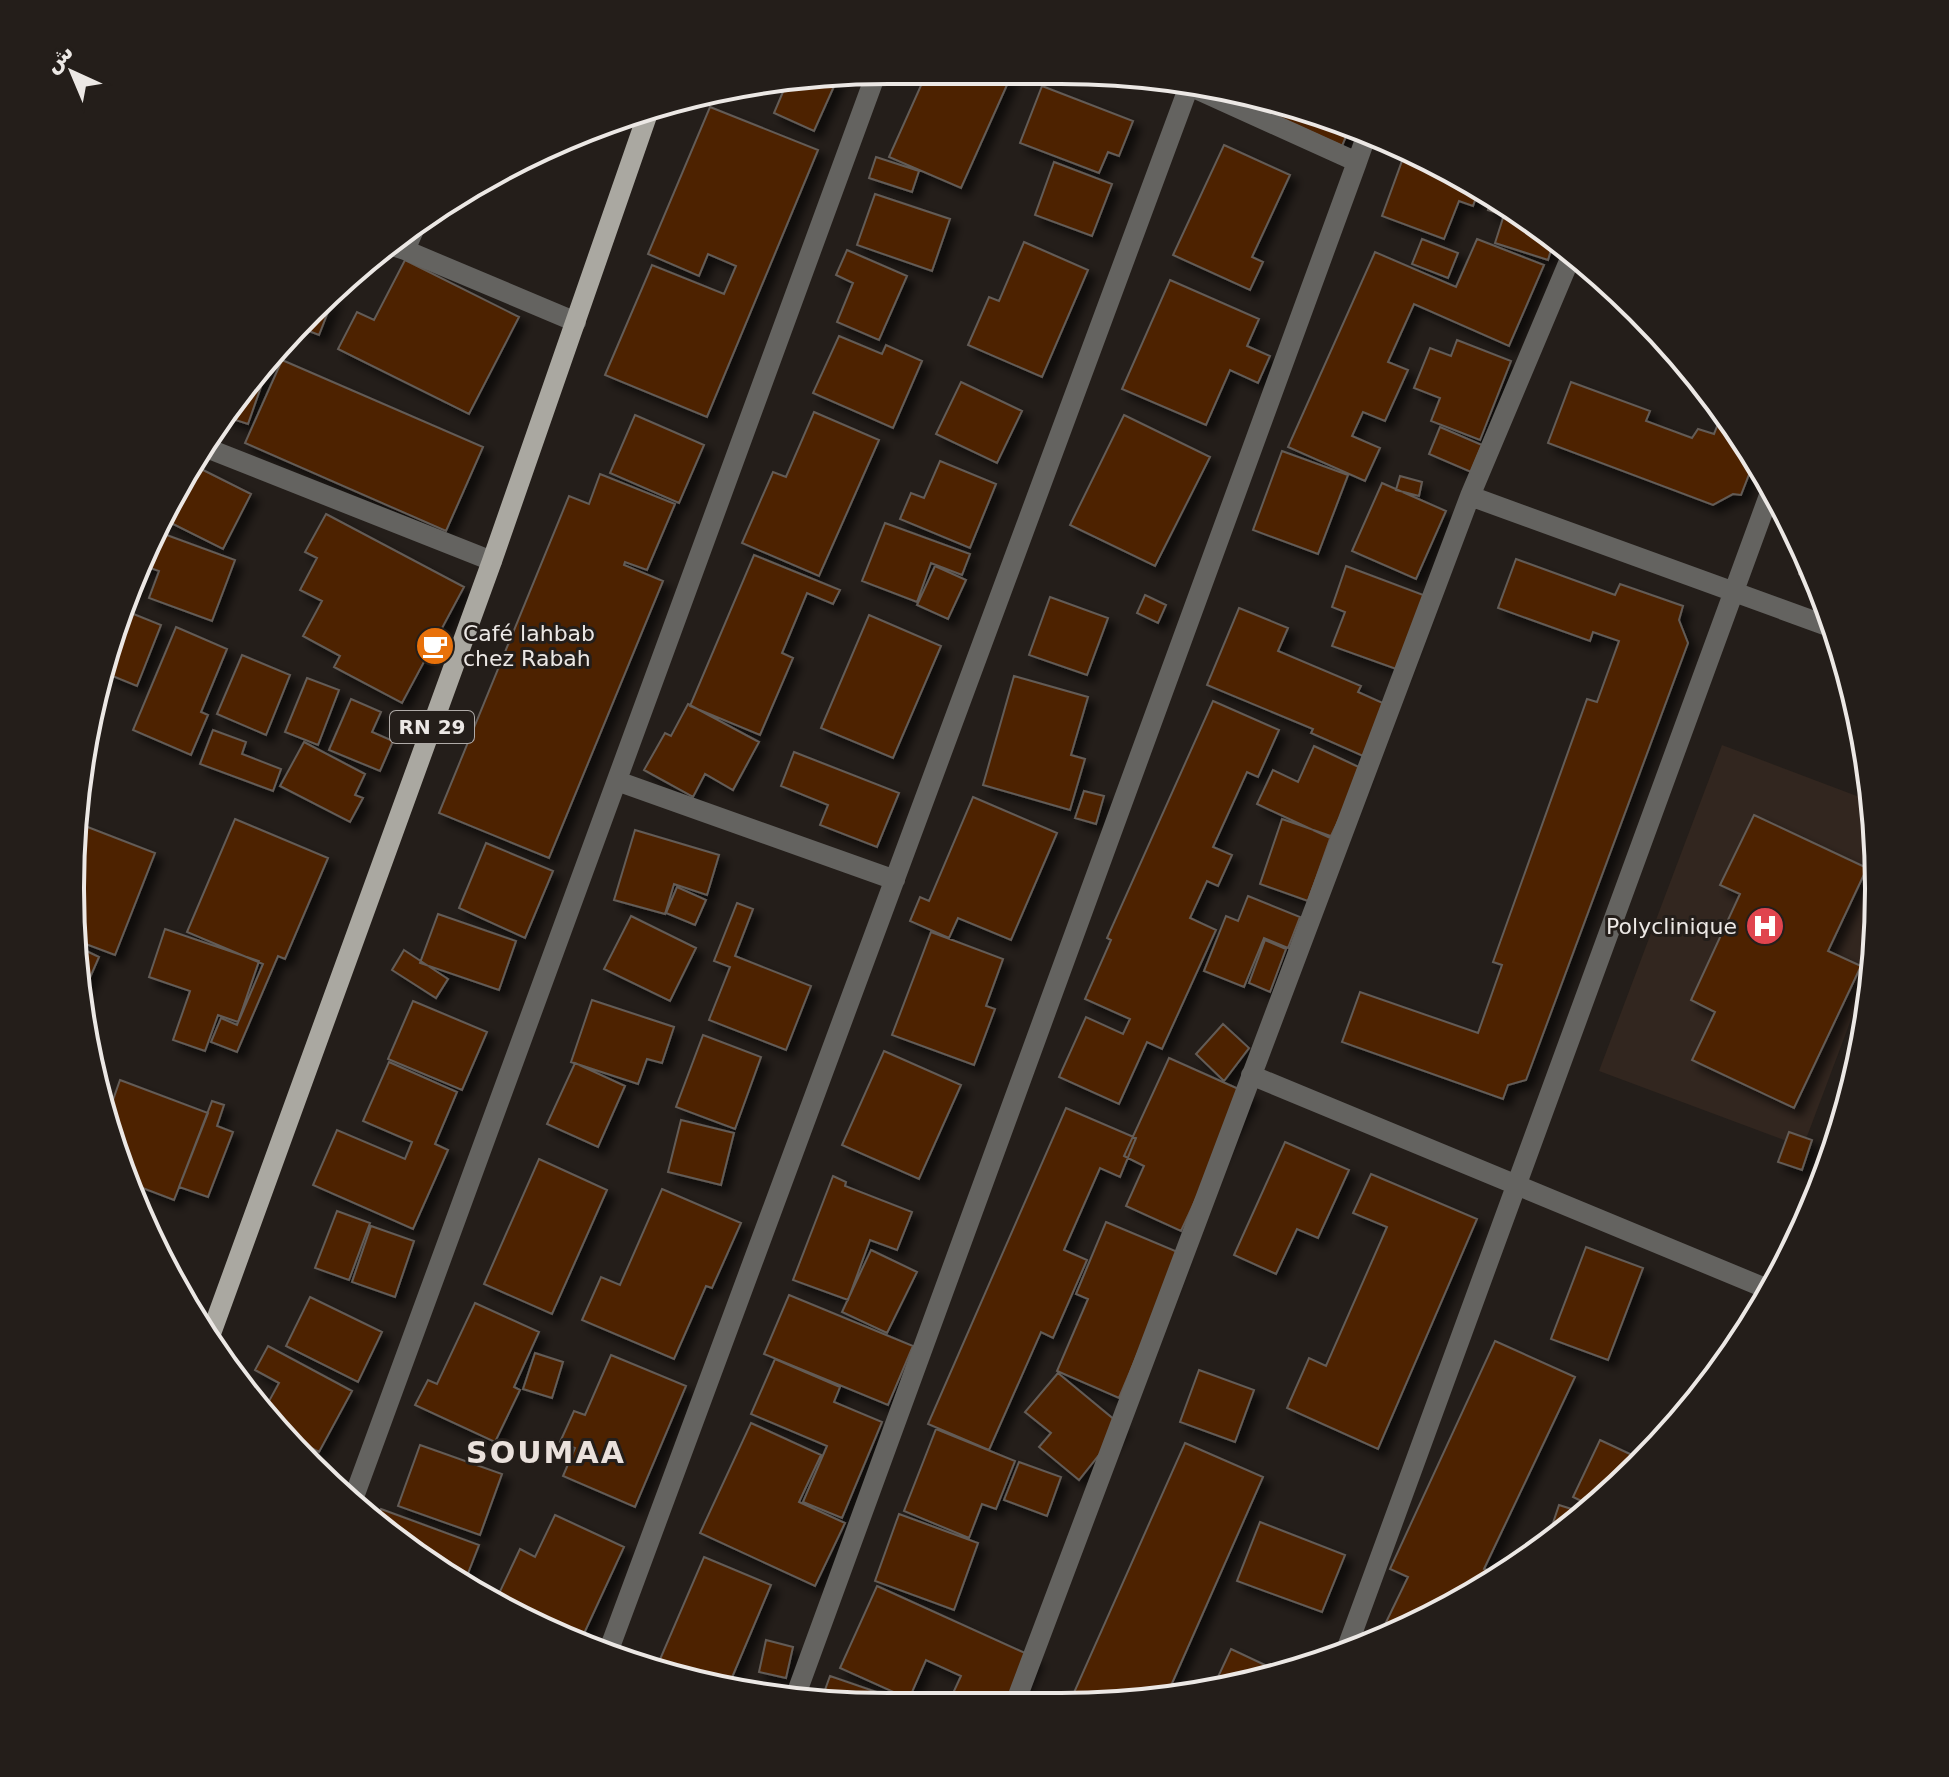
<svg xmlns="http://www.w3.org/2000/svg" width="1949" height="1777" font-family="'DejaVu Sans',Cairo,sans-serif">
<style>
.built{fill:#32261f}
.building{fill:#4e2201;stroke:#635c57;stroke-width:2;filter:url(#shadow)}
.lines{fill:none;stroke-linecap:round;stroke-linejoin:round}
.minor{stroke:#646360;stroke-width:20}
.major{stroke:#aaa8a1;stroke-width:20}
.labels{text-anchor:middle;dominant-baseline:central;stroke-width:6;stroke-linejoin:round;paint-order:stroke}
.shield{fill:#241e1a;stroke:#b0aba8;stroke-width:2}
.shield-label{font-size:20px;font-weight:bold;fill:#ece8e5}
.poi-label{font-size:22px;fill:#ece8e5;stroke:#241e1a;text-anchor:start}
.district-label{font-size:30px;font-weight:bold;letter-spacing:2px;fill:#eae1dc;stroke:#241e1a}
.rim{fill:none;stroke:#ece8e5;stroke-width:4}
</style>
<defs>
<filter id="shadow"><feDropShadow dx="7" dy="7" stdDeviation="4" flood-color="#0009"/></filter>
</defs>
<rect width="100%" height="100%" fill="#241e1a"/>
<path class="built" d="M1722 745 1870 801 1879 888 1872 964 1803 1147 1599 1071Z"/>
<path class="building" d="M927 72 1011 76 961 188 889 157Z
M839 75 814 131 774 113 788 80Z
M1042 86 1133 121 1119 156 1108 152 1099 173 1020 143Z
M1239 91 1351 125 1342 146 1236 98Z
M710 107 818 150 707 417 605 375 652 265 724 294 736 266 708 254 699 276 648 254Z
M1224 145 1290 175 1252 257 1263 262 1250 290 1173 255Z
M1406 150 1479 189 1473 206 1459 201 1444 239 1382 216Z
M876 157 919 171 912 192 869 178Z
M1054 162 1112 184 1092 236 1035 215Z
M875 194 950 219 932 271 857 245Z
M1492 196 1516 208 1554 240 1548 260 1495 243 1504 215 1488 210Z
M1422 239 1458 253 1448 278 1412 264Z
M1477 239 1544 265 1509 346 1414 304 1388 362 1408 370 1385 421 1363 412 1352 436 1380 448 1365 481 1288 447 1375 252 1456 287Z
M1024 242 1088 270 1042 377 968 345 989 297 999 301Z
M847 250 907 276 879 340 837 322 853 283 836 275Z
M405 260 519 317 469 414 338 349 357 312 374 320Z
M1170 280 1259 319 1247 346 1270 356 1258 383 1230 370 1206 425 1122 389Z
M335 294 319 335 301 328Z
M839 336 882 354 886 345 922 361 893 428 813 393Z
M1457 340 1511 361 1480 440 1431 421 1440 398 1414 388 1430 348 1451 356Z
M271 358 248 424 223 416 239 390Z
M282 360 483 447 446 531 245 443Z
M961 382 1022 411 997 463 936 434Z
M1571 382 1650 411 1646 421 1692 438 1698 429 1714 434 1723 411 1741 434 1755 459 1741 495 1733 494 1713 505 1548 443Z
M814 412 879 440 819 576 742 543 773 472 786 477Z
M635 415 704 445 679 503 610 473Z
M1124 415 1210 457 1155 566 1070 525Z
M1440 427 1482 445 1471 472 1429 454Z
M1282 451 1348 475 1318 554 1253 530Z
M940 461 996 484 970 548 900 519 911 493 924 498Z
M197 467 251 494 223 549 169 522Z
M600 474 675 504 647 570 625 562 624 565 663 581 549 858 439 813 569 496 589 504Z
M1400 476 1422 482 1419 496 1396 490Z
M1382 483 1446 511 1416 579 1352 551Z
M174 496 161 525 156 523Z
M326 514 464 587 402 703 334 667 340 656 303 636 322 601 300 590 317 558 305 552Z
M885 523 970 554 962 575 931 563 917 602 862 581Z
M153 530 235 560 212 621 149 598 159 571 145 566 135 594 132 593Z
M1803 550 1817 576 1820 587 1799 574Z
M754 555 840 590 833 604 807 593 782 653 793 658 760 735 690 706Z
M1516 559 1615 595 1620 584 1683 606 1679 620 1688 643 1526 1080 1508 1085 1503 1099 1342 1042 1360 992 1478 1033 1502 965 1493 962 1587 699 1597 702 1619 641 1593 632 1590 641 1498 608Z
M935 566 966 580 948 619 917 605Z
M1346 566 1426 596 1399 670 1332 646 1345 612 1332 607Z
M1145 595 1166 605 1158 623 1137 613Z
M1050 597 1108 618 1087 675 1029 655Z
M1239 608 1288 628 1278 651 1361 686 1358 692 1385 704 1363 756 1311 733 1313 729 1207 685Z
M126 611 161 625 137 686 105 673Z
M869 615 941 646 893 758 821 728Z
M176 627 227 649 201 712 208 715 191 755 133 730Z
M242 655 290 675 266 735 217 714Z
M1014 676 1088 697 1071 755 1085 759 1070 810 983 785Z
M307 678 339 690 318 745 285 732Z
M351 699 381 712 372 732 393 741 380 771 329 750Z
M1213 701 1279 730 1258 777 1247 772 1213 847 1232 855 1218 886 1207 881 1190 918 1216 930 1162 1049 1147 1042 1119 1104 1059 1077 1086 1017 1123 1034 1130 1019 1085 999 1111 940 1107 938Z
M688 704 759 742 733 790 705 774 693 797 644 770 665 733 671 736Z
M213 730 246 742 242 754 281 769 273 791 200 764Z
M304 742 365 774 355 795 363 798 350 822 280 786Z
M1314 746 1363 769 1330 838 1257 804 1273 770 1298 782Z
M794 752 899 793 877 847 820 825 828 805 781 786Z
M1084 791 1104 796 1096 824 1075 818Z
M973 797 1057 833 1011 940 958 918 949 938 910 921 920 897 929 901Z
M1754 815 1867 868 1828 951 1861 966 1794 1108 1692 1060 1715 1012 1691 1000 1740 894 1720 885Z
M235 819 328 858 285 959 278 956 237 1052 211 1042 221 1018 237 1025 263 964 187 932Z
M1282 819 1331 836 1308 901 1260 884Z
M85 826 155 853 115 955 75 940 70 888 73 856Z
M635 830 719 855 707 895 674 884 665 914 614 900Z
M486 843 553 871 525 938 459 908Z
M677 887 706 900 695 925 666 913Z
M1248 896 1300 917 1288 948 1264 938 1244 987 1204 971 1226 916 1238 921Z
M737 903 753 909 735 956 811 986 786 1050 709 1020 730 967 714 961Z
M438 914 516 941 499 990 420 963Z
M631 916 696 948 670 1001 604 969Z
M165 929 259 961 238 1022 218 1015 205 1051 173 1040 190 991 149 977Z
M931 932 1003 959 986 1006 995 1009 974 1065 892 1035Z
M1265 940 1286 949 1270 992 1249 983Z
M76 946 99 957 81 998Z
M404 950 448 979 436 998 392 970Z
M592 1000 674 1027 662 1063 647 1059 638 1084 571 1062Z
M413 1001 487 1032 462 1090 388 1059Z
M1223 1024 1249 1048 1224 1081 1196 1054Z
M703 1035 761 1057 735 1129 676 1107Z
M884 1051 961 1085 919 1179 842 1145Z
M1169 1058 1252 1095 1213 1162 1181 1231 1126 1206 1144 1166 1124 1156Z
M389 1062 457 1092 435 1144 448 1150 413 1229 313 1185 337 1130 405 1159 412 1142 363 1121Z
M575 1063 625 1086 598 1147 547 1124Z
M120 1080 208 1113 174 1200 132 1184 120 1148 122 1143 117 1141 108 1114Z
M212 1101 224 1105 217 1126 233 1132 208 1197 179 1187Z
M1066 1108 1136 1138 1120 1177 1100 1168 1064 1250 1087 1260 1053 1338 1041 1332 989 1450 928 1424Z
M681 1120 734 1133 721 1185 668 1172Z
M1789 1132 1812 1140 1802 1170 1778 1162Z
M1285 1142 1349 1170 1318 1238 1297 1229 1276 1274 1234 1255Z
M539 1159 607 1190 552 1314 484 1284Z
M1371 1174 1477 1219 1378 1449 1287 1408 1309 1358 1326 1366 1387 1227 1353 1213Z
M833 1176 846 1182 845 1186 912 1212 897 1250 870 1240 848 1300 793 1280Z
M662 1189 741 1223 712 1288 706 1286 674 1359 582 1320 601 1277 620 1285Z
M337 1211 370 1223 349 1280 315 1268Z
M1106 1222 1180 1253 1119 1398 1057 1371 1088 1299 1076 1294Z
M371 1226 414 1241 395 1297 352 1282Z
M1586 1247 1643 1268 1608 1360 1551 1339Z
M871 1250 917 1272 887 1333 842 1312Z
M789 1295 913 1346 888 1405 764 1354Z
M310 1297 382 1332 358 1382 286 1346Z
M475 1303 539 1332 514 1387 520 1390 495 1442 415 1405 428 1380 437 1384Z
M1495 1341 1575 1377 1484 1569 1497 1573 1494 1580 1376 1643 1408 1577 1390 1569Z
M268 1346 352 1391 319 1452 281 1432 263 1412 279 1383 255 1370Z
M535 1353 563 1362 552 1398 523 1389Z
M611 1355 686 1386 635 1507 563 1476 575 1448 560 1442 574 1411 585 1415Z
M775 1359 840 1387 834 1402 882 1422 842 1518 803 1502 827 1446 751 1414Z
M1199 1370 1254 1390 1235 1442 1180 1422Z
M1058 1373 1122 1426 1079 1480 1039 1447 1051 1433 1025 1412Z
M751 1423 821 1455 799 1502 845 1523 815 1586 700 1533Z
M936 1429 1015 1461 996 1509 982 1504 969 1538 904 1511Z
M1600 1440 1645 1461 1592 1506 1573 1497Z
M1185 1443 1263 1477 1166 1697 1068 1706Z
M420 1445 502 1474 480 1535 398 1506Z
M1019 1462 1061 1477 1047 1516 1004 1500Z
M1559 1505 1584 1513 1546 1544Z
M381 1509 479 1545 463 1586 376 1523Z
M899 1514 978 1543 954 1610 875 1581Z
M555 1515 624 1547 581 1640 480 1598 482 1594 496 1600 520 1549 535 1557Z
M1260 1522 1345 1555 1322 1612 1237 1581Z
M704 1557 771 1585 728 1687 655 1671Z
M877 1586 1036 1658 1014 1706 948 1704 961 1676 926 1660 909 1699 840 1668Z
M766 1640 793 1647 786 1678 759 1672Z
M1231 1649 1282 1673 1211 1692Z
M830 1676 900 1700 899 1703 821 1701Z"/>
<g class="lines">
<path class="minor" d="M1357 162 1368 131
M417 223 405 250 576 322
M386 244 405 250
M204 447 492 561
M1470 496 1833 628
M617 781 895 880
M1251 1075 1770 1290
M351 1505 877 71
M1345 1653 1771 490
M607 1655 1189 86 1183 84
M794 1700 1357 162 1189 86
M1014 1706 1470 496 1572 254"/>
<path class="major" d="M209 1339 492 561 648 113"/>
</g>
<defs>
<g id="cafe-disc" transform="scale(2)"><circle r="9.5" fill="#e8710a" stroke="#241e1a"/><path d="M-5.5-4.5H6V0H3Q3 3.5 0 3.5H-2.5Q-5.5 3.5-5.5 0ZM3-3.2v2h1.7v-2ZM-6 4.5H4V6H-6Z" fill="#fff"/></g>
<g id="hospital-disc" transform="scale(2)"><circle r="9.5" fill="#e0444e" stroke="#241e1a"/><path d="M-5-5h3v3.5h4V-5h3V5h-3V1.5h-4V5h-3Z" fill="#fff"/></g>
</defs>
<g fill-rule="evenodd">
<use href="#cafe-disc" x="435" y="646"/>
<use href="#hospital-disc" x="1765" y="926"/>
</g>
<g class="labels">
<rect class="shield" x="390" y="711" width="84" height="32" rx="6"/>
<g class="shield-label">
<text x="432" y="727">RN 29</text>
</g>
<g class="poi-label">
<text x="463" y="633">Café lahbab<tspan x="463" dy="25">chez Rabah</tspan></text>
<text x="1737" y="926" text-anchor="end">Polyclinique</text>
</g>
<g class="district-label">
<text x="546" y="1452">SOUMAA</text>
</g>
</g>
<path d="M0 0H1949V1777H0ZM888 84H1061A804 804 0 0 1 1865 888V889A804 804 0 0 1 1061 1693H888A804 804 0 0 1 84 889V888A804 804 0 0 1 888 84Z" fill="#241e1a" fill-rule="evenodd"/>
<path class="rim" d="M888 84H1061A804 804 0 0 1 1865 888V889A804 804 0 0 1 1061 1693H888A804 804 0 0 1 84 889V888A804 804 0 0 1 888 84Z"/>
<g transform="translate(72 72) rotate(316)" stroke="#241e1a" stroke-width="6" paint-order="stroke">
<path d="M0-6L14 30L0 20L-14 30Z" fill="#ece8e5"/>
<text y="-12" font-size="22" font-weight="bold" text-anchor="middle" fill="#ece8e5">ش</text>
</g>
</svg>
